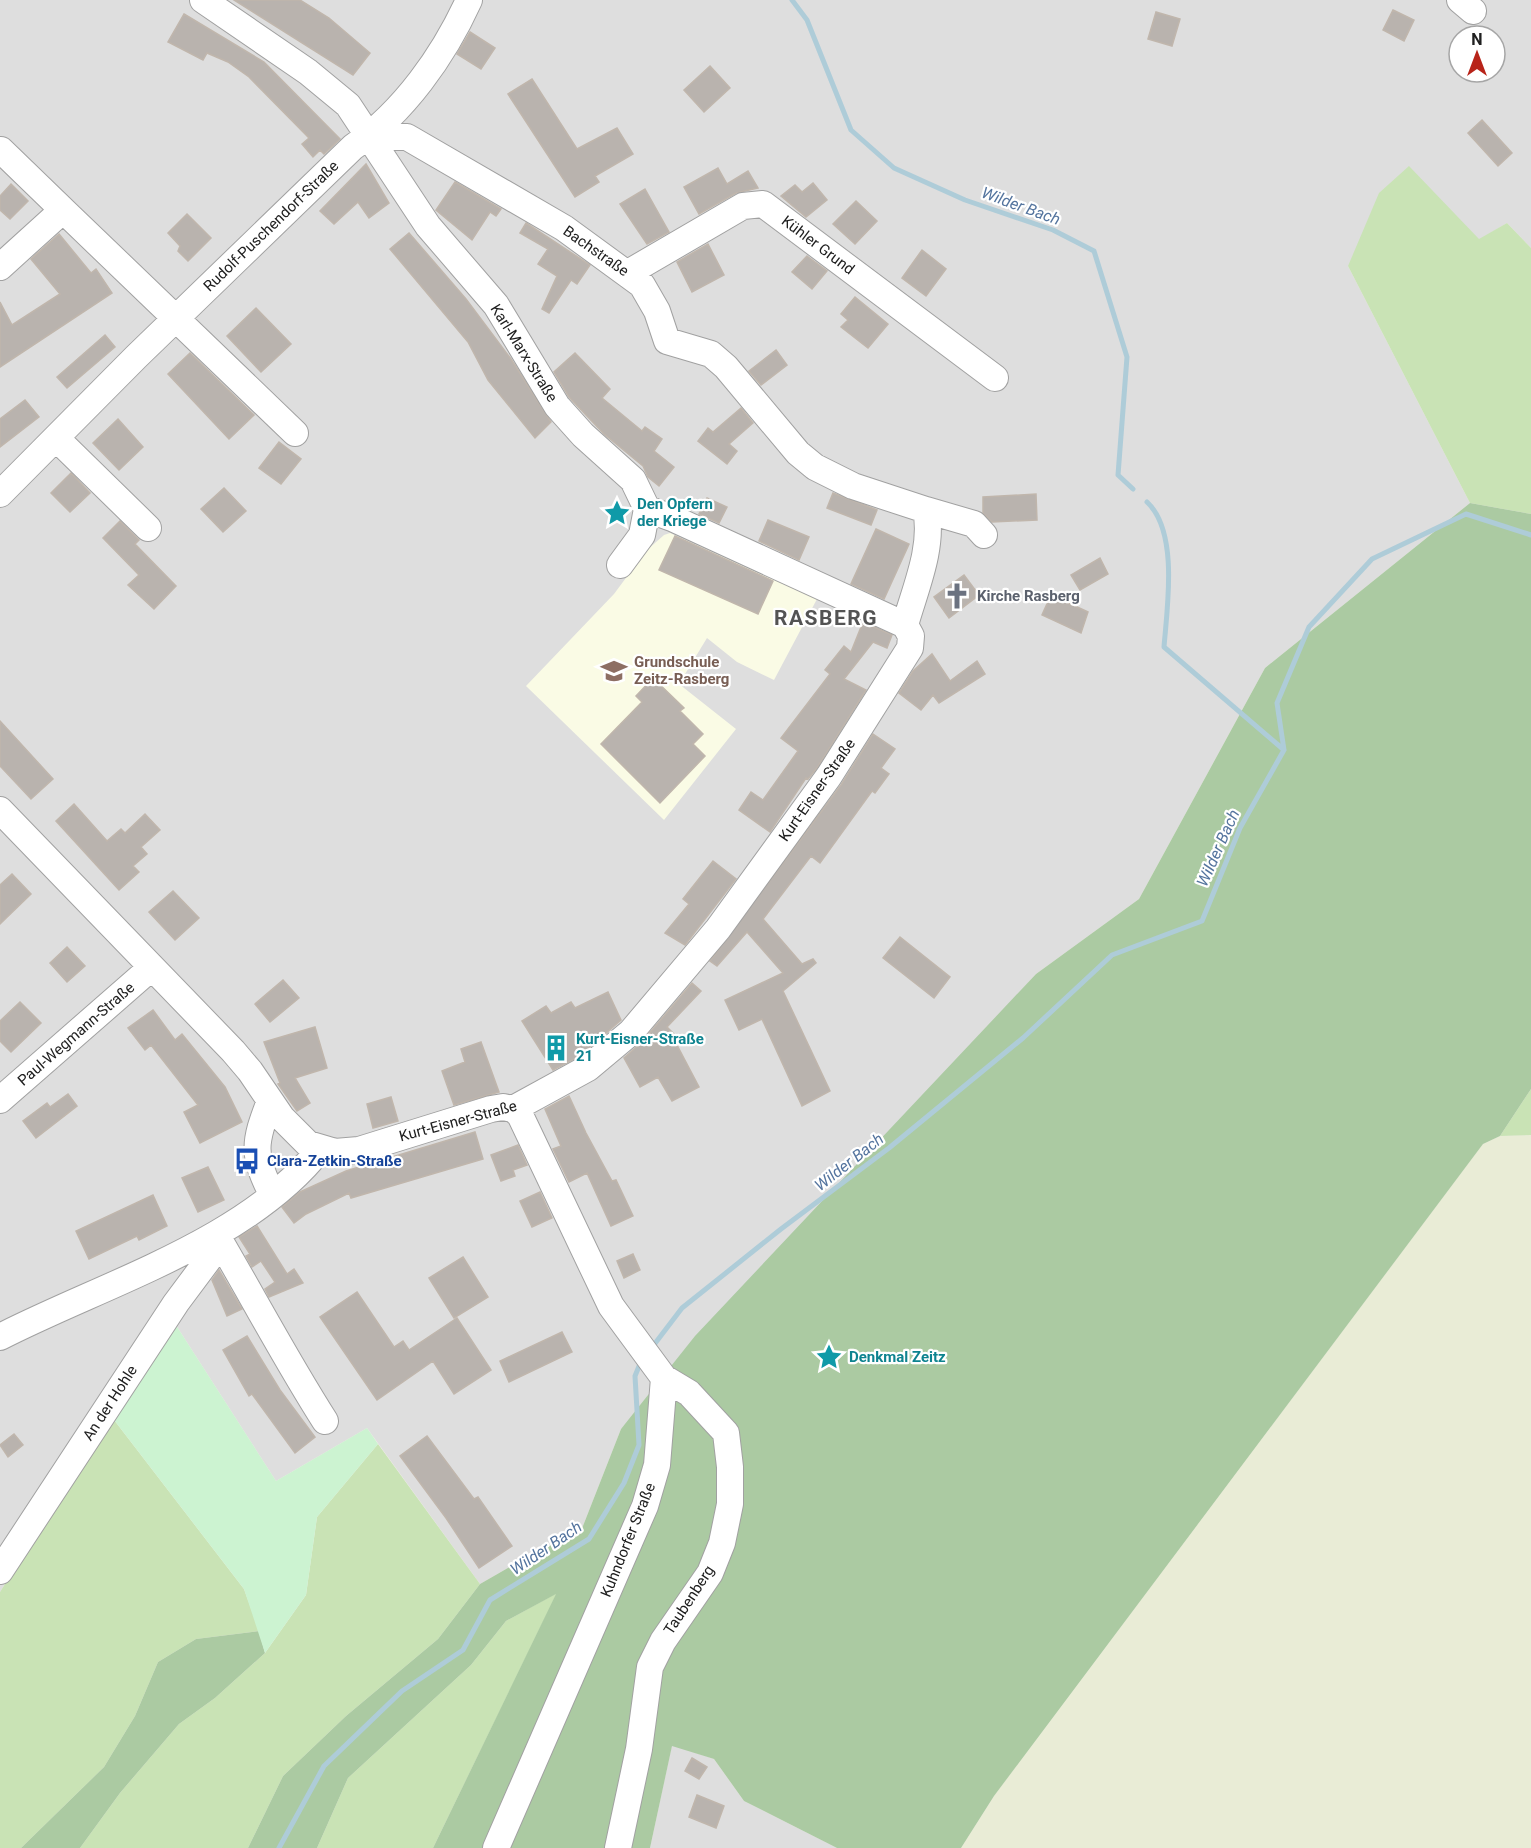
<svg xmlns="http://www.w3.org/2000/svg" width="1531" height="1848" font-family="Roboto,sans-serif">
<style>
.residential{fill:#dedede;fill-rule:evenodd}
.education{fill:#fafbe5}
.farmland{fill:#e9ecd6}
.grass{fill:#c9e3b5}
.forest{fill:#abcaa2}
.park{fill:#ccf3d1}
.lines{fill:none;stroke-linecap:round;stroke-linejoin:round}
.stream{stroke:#aeccd8;stroke-width:5}
.building{fill:#b9b3ae;stroke:#c0b6ac;stroke-width:1.5}
.minor-casing{stroke:#a1a1a1;stroke-width:28}
.minor{stroke:#fff;stroke-width:26}
.labels{text-anchor:middle;dominant-baseline:central;stroke-width:4.5;stroke-linejoin:round;paint-order:stroke}
.street-label{font-size:15px;fill:#202020;stroke:#fff}
.culture-label{font-size:15px;font-weight:bold;fill:#0d838f;stroke:#fff;text-anchor:start}
.worship-label{font-size:15px;font-weight:bold;fill:#5b616d;stroke:#fff;text-anchor:start}
.education-label{font-size:15px;font-weight:bold;fill:#785e54;stroke:#fff;text-anchor:start}
.transit-label{font-size:15px;font-weight:bold;fill:#164399;stroke:#fff;text-anchor:start}
.water-label{font-size:16px;font-style:italic;fill:#54749e;stroke:#fff}
.district-label{font-size:21px;font-weight:bold;letter-spacing:1.5px;fill:#535353;stroke:#fff}
</style>
<rect width="100%" height="100%" fill="#f0eee8"/>
<path class="residential" d="M0 0H1531V248L1507 223 1479 240 1348 266 1470 503 1265 668 1139 899 1036 974 621 1429 581 1531 536 1552 480 1584 367 1428 276 1481 172 1319 0 1592ZM1459 36H1495V72H1459Z
M672 1745 714 1759 744 1801 837 1848H650Z"/>
<path class="education" d="M670 533 817 599 774 680 737 662 707 638 679 684 736 729 664 820 526 686 614 594 646 551 664 535Z"/>
<path class="farmland" d="M1531 1135V1848H961L994 1796 1483 1144 1500 1136Z"/>
<path class="grass" d="M1409 166 1479 239 1507 223 1531 248V514L1470 503 1348 266 1379 193Z
M1531 1089V1135L1500 1136Z
M111 1416 244 1589 259 1631 196 1639 158 1662 135 1716 104 1767 21 1848H0V1592Z
M378 1444 480 1584 438 1639 346 1716 283 1776 248 1848H80L120 1793 179 1724 215 1698 265 1653 306 1595 317 1517Z
M557 1593 433 1848H317L348 1778 471 1665 506 1621Z"/>
<path class="forest" d="M1470 503 1531 514V1089L1500 1136 1483 1144 994 1796 961 1848H837L744 1801 714 1759 672 1746 650 1848H433L556 1594 506 1621 471 1665 348 1778 317 1848H248L283 1776 346 1716 438 1639 480 1584 536 1552 581 1531 621 1429 695 1336 1036 974 1139 899 1265 668Z
M259 1631 265 1653 215 1698 179 1724 120 1793 80 1848H21L104 1767 135 1716 158 1662 196 1639Z"/>
<path class="park" d="M172 1319 276 1481 367 1428 378 1444 317 1517 306 1595 265 1653 244 1589 111 1416Z"/>
<g class="lines">
<path class="stream" d="M792 0 807 20 851 130 894 168 965 200 1053 230 1094 251 1127 357 1118 475 1133 489
M1147 502C1179 532 1167 608 1164 647L1284 750
M1284 750 1277 703 1309 627 1372 559 1466 514 1531 535
M650 1350 682 1308 781 1229 889 1148 1023 1038 1112 955 1202 921 1240 828 1284 750
M279 1848 324 1766 402 1691 463 1650 490 1600 589 1539 624 1483 639 1445 635 1376 642 1359"/>
</g>
<path class="building" d="M234 0H300L329 18 370 53 353 75Z
M1393 10 1414 20 1404 41 1383 30Z
M1156 12 1180 19 1172 46 1148 39Z
M184 14 264 62 340 139 324 154 320 150 313 157 302 144 309 138 249 77 228 62 207 53 203 60 168 42Z
M470 32 495 48 481 69 457 54Z
M710 66 730 88 704 112 684 90Z
M532 79 577 149 617 128 633 154 595 176 599 182 575 197 508 94Z
M1482 120 1512 153 1498 166 1468 133Z
M366 164 389 203 369 218 358 202 334 224 320 211Z
M718 168 727 184 748 171 758 188 736 193 699 214 684 187Z
M455 182 501 209 496 216 490 212 472 240 436 210Z
M813 183 827 200 806 217 781 196 795 185 802 192Z
M11 184 28 201 10 219 0 210V196Z
M645 189 669 232 647 244 620 204Z
M856 201 877 221 855 244 833 224Z
M187 214 211 238 188 261 178 251 180 246 168 233Z
M526 223 590 265 577 284 571 280 549 313 542 309 557 276 538 264 548 249 520 233Z
M409 233 466 299 511 359 551 422 535 438 488 380 468 342 390 249Z
M59 234 91 273 96 269 112 293 0 367V302L12 325 60 294 31 259Z
M708 244 724 275 692 292 677 262Z
M922 250 946 269 926 296 902 278Z
M807 256 827 271 812 289 792 272Z
M855 297 888 324 868 348 841 327 848 320 841 314Z
M256 308 291 344 261 372 227 336Z
M105 335 115 347 67 388 57 377Z
M776 350 787 365 761 385 749 371Z
M190 353 254 415 229 439 168 374Z
M575 353 610 389 602 398 642 431 645 427 662 439 654 451 674 467 659 486 648 477 643 466 604 434 569 397 554 372Z
M25 400 39 417 0 447V419Z
M741 408 753 423 729 444 737 451 727 464 698 441 708 428 713 432Z
M118 419 143 447 119 470 93 443Z
M279 442 301 459 281 484 259 468Z
M71 473 90 493 70 512 51 493Z
M224 488 246 511 223 532 201 509Z
M833 493 877 510 871 525 827 508Z
M1036 494 1037 520 992 522 983 513V497Z
M707 498 727 507 719 523 699 514Z
M768 520 809 537 799 560 759 541Z
M120 521 139 540 135 544 176 586 154 609 128 585 139 575 103 538Z
M876 529 909 544 884 599 851 584Z
M675 536 773 581 758 614 659 570Z
M1100 558 1108 574 1080 590 1071 575Z
M964 575 979 595 949 618 934 597Z
M1051 595 1088 612 1081 633 1042 615Z
M863 622 892 635 887 648 873 642 844 679 866 690 817 768 808 779 806 778 770 832 739 810 751 792 763 800 798 751 781 738 830 674 825 670 844 646 851 652Z
M932 654 950 681 977 661 985 674 939 703 933 695 921 710 899 693 913 671Z
M653 678 684 708 680 711 703 734 693 744 705 756 660 803 601 744 642 702 636 696Z
M0 721 53 779 31 799 0 766Z
M873 734 895 749 881 768 889 774 875 793 872 791 820 863 811 856 763 919 802 964 813 959 816 963 783 991 830 1091 802 1106 762 1019 739 1030 725 1000 783 973 747 932 717 966 710 961 841 785Z
M74 804 107 841 121 829 125 833 145 814 160 830 141 847 147 854 133 866 139 872 119 890 56 821Z
M713 861 736 879 685 945 665 933 689 904 683 899Z
M12 874 31 894 0 924V885Z
M173 891 199 918 175 940 149 912Z
M900 937 950 977 934 998 883 958Z
M67 947 85 966 67 982 50 963Z
M283 980 299 998 270 1022 255 1004Z
M692 983 701 991 667 1027 681 1041 677 1045 699 1087 672 1101 658 1077 640 1087 624 1058 642 1042Z
M608 992 621 1020 580 1056 553 1070 522 1021 546 1006 551 1013 571 1002 575 1008Z
M20 1002 41 1023 11 1052 0 1041V1021Z
M153 1010 175 1040 182 1034 225 1087 242 1122 200 1143 184 1112 198 1105 151 1045 145 1050 128 1028Z
M315 1027 327 1068 295 1078 310 1103 297 1111 278 1084 280 1083 264 1042Z
M481 1042 499 1092 454 1105 442 1071 465 1062 461 1049Z
M68 1094 77 1106 36 1138 23 1121 47 1103 50 1107Z
M569 1096 586 1133 612 1181 616 1180 633 1216 611 1226 587 1173 569 1182 553 1149 561 1146 545 1109Z
M391 1097 398 1121 373 1128 367 1104Z
M475 1132 483 1159 351 1198 349 1193 306 1214 294 1223 282 1207 300 1192 346 1171Z
M518 1145 527 1165 513 1170 515 1176 501 1181 491 1155Z
M208 1167 224 1200 198 1212 182 1178Z
M540 1192 552 1218 532 1227 520 1201Z
M153 1195 167 1226 139 1240 137 1236 89 1259 76 1231Z
M257 1226 287 1274 294 1269 303 1283 269 1297 265 1289 275 1282 261 1261 252 1267 246 1256 250 1254 239 1237Z
M633 1254 640 1270 624 1278 617 1261Z
M463 1257 488 1297 454 1318 429 1278Z
M219 1270 242 1309 227 1316 212 1280Z
M357 1292 394 1347 403 1341 409 1350 457 1318 491 1370 454 1394 433 1361 377 1400 320 1317Z
M562 1332 572 1352 509 1382 500 1361Z
M247 1336 280 1390 315 1437 295 1453 252 1394 249 1396 223 1350Z
M14 1434 23 1445 8 1457 0 1445Z
M427 1436 474 1499 478 1497 512 1546 479 1568 446 1518 400 1456Z
M692 1758 707 1767 699 1779 685 1771Z
M697 1795 724 1806 716 1828 689 1817Z"/>
<g class="lines">
<g class="minor-casing">
<path id="minor" d="M203 0 308 72 348 105 428 226 496 305 557 406 583 435 633 480 647 509 672 518 905 625
M1460 0 1473 11
M369 136 407 137 564 228 642 285 657 311 667 341 711 354 726 367 798 453 815 467 853 486 926 510C934 547 915 589 905 625
M1 150 63 210
M0 267 63 210 295 433
M628 273 743 206 763 204 995 378
M56 438 148 528
M0 494 136 357 353 147C404 112 444 55 469 0
M926 510 974 524 984 535
M620 565 642 535 647 509
M0 810 233 1051 250 1071 282 1118 308 1144 335 1152 359 1150 491 1109 503 1107 513 1109 588 1068 631 1032 718 929 829 776 910 648 911 636 905 625
M0 1100 151 968
M270 1101C254 1142 252 1155 272 1194
M216 1234C253 1297 286 1360 325 1421
M0 1337C103 1284 247 1242 320 1149
M0 1571 176 1303 214 1252 216 1234
M496 1848 645 1506 657 1465 664 1378 611 1306 520 1115 513 1109
M618 1848 639 1749 650 1667 663 1641 710 1573 722 1543 730 1504V1467L726 1433 689 1393 664 1378"/>
</g>
<use href="#minor" class="minor"/>
</g>
<defs>
<g id="sight-bare" transform="scale(2.07)"><path d="M0-6L1.8-2.2L6-1.7L2.9 1.2L3.7 5.4L0 3.3L-3.7 5.4L-2.9 1.2L-6-1.7L-1.8-2.2Z" fill="#0f9aa8" stroke="#fff" stroke-width="2.5" paint-order="stroke"/></g>
<g id="church-bare" transform="scale(2.07)"><path d="M-1.2-6h2.4v3.5h3.3v2.4h-3.3V6h-2.4V-.1h-3.3v-2.4h3.3Z" fill="#6b7280" stroke="#fff" stroke-width="2.5" paint-order="stroke"/></g>
<g id="school-bare" transform="scale(2.07)"><path d="M0-5L7-2L0 1L-7-2ZM-4 1L0 2.5L4 1V4Q0 6-4 4Z" fill="#8d6e63" stroke="#fff" stroke-width="2.5" paint-order="stroke"/></g>
<g id="building-bare" transform="scale(2.07)"><path d="M-4-6H4V6H1V3H-1V6H-4ZM-2.5-4.3h1.7v1.8h-1.7ZM.8-4.3h1.7v1.8H.8ZM-2.5-1h1.7V.8h-1.7ZM.8-1h1.7V.8H.8Z" fill="#0f9aa8" stroke="#fff" stroke-width="2.5" paint-order="stroke"/></g>
<g id="bus-bare" transform="scale(2.07)"><path d="M-5-6H5V4H4V6H2V4H-2V6H-4V4H-5ZM-3.5-4V0h7V-4ZM-3.5 1.2v1.5H-2V1.2ZM2 1.2v1.5H3.5V1.2Z" fill="#1a4fb4" stroke="#fff" stroke-width="2.5" paint-order="stroke"/></g>
</defs>
<g fill-rule="evenodd">
<use href="#sight-bare" x="617" y="513"/>
<use href="#church-bare" x="957" y="596"/>
<use href="#school-bare" x="614" y="671"/>
<use href="#building-bare" x="556" y="1048"/>
<use href="#bus-bare" x="247" y="1161"/>
<use href="#sight-bare" x="829" y="1357"/>
</g>
<g class="labels">
<g class="street-label">
<text transform="translate(271 226) rotate(-44)">Rudolf-Puschendorf-Straße</text>
<text transform="translate(818 245) rotate(37)">Kühler Grund</text>
<text transform="translate(596 251) rotate(35)">Bachstraße</text>
<text transform="translate(524 353) rotate(58)">Karl-Marx-Straße</text>
<text transform="translate(817 790) rotate(-55)">Kurt-Eisner-Straße</text>
<text transform="translate(76 1034) rotate(-41)">Paul-Wegmann-Straße</text>
<text transform="translate(458 1121) rotate(-15)">Kurt-Eisner-Straße</text>
<text transform="translate(110 1403) rotate(-57)">An der Hohle</text>
<text transform="translate(628 1540) rotate(-68)">Kuhndorfer Straße</text>
<text transform="translate(689 1600) rotate(-57)">Taubenberg</text>
</g>
<g class="culture-label">
<text x="637" y="504">Den Opfern<tspan x="637" dy="17">der Kriege</tspan></text>
<text x="576" y="1039">Kurt-Eisner-Straße<tspan x="576" dy="17">21</tspan></text>
<text x="849" y="1357">Denkmal Zeitz</text>
</g>
<g class="worship-label">
<text x="977" y="596">Kirche Rasberg</text>
</g>
<g class="education-label">
<text x="634" y="662">Grundschule<tspan x="634" dy="17">Zeitz-Rasberg</tspan></text>
</g>
<g class="transit-label">
<text x="267" y="1161">Clara-Zetkin-Straße</text>
</g>
<g class="water-label">
<text transform="translate(1021 206) rotate(20)">Wilder Bach</text>
<text transform="translate(1218 848) rotate(-66)">Wilder Bach</text>
<text transform="translate(849 1162) rotate(-38)">Wilder Bach</text>
<text transform="translate(546 1548) rotate(-34)">Wilder Bach</text>
</g>
<g class="district-label">
<text x="826" y="618">RASBERG</text>
</g>
</g>
<g transform="translate(1477 54)"><circle r="28" fill="#ffffff" stroke="#a6a6a6" stroke-width="1.5"/>
<path d="M0-4.5L10 22L0 15L-10 22Z" fill="#b82419"/>
<text y="-9" font-size="16" font-weight="bold" text-anchor="middle" fill="#202020">N</text>
</g>
</svg>
